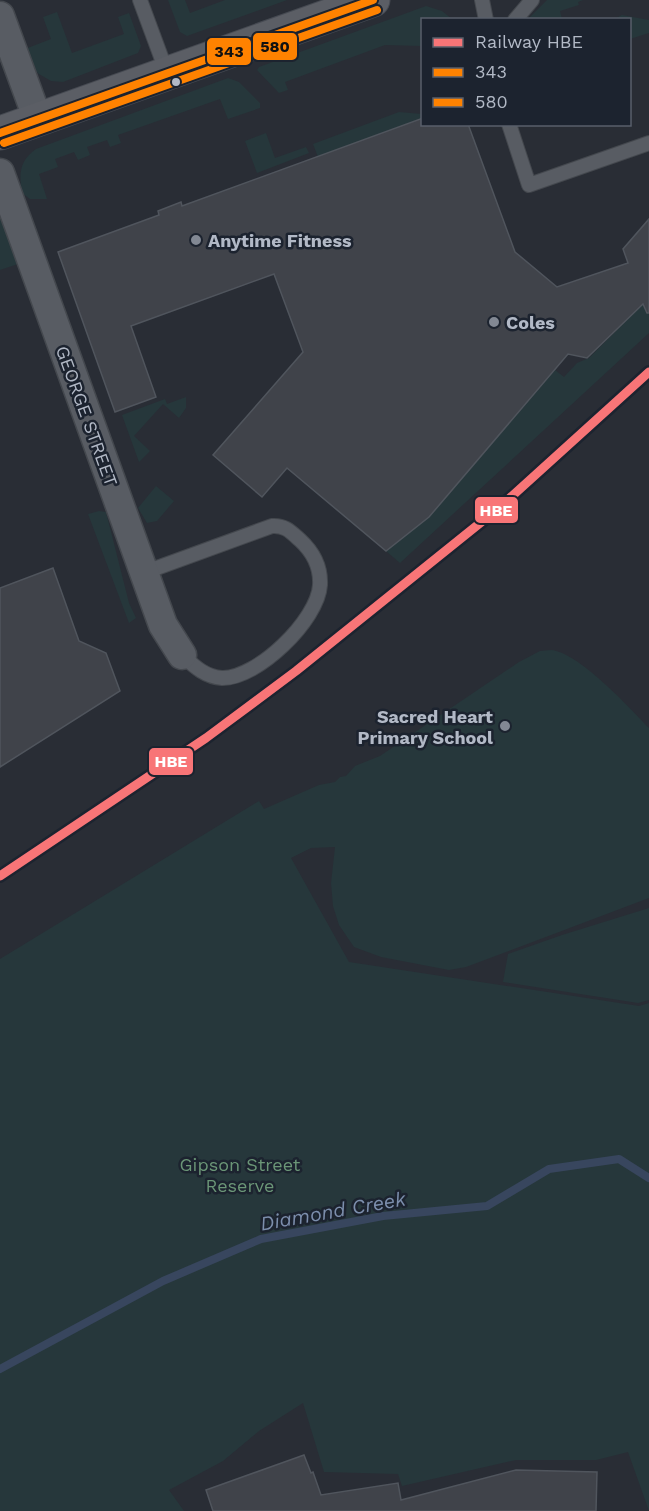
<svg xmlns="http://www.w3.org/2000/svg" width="649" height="1511" font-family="'Work Sans',sans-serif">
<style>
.green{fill:#26373b}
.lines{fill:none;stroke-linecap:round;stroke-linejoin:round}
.stream{stroke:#38465e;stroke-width:8}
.building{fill:#40434a;stroke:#50555d;stroke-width:1.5}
.service-casing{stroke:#44484e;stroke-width:16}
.minor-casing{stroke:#44484e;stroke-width:31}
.primary-casing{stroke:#464a52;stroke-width:35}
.service{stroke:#585c63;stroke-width:14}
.minor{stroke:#585c63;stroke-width:28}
.primary{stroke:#5b5e65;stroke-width:33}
.bus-1-casing{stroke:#1c232f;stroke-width:12}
.bus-2-casing{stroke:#1c232f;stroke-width:12}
.bus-1{stroke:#ff8200;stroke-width:8}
.bus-2{stroke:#ff8200;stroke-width:8}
.rail-1-casing{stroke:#1c232f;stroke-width:14}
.rail-1{stroke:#f87577;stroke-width:9}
.bus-dot{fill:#b2b9c6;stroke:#1c232f;stroke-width:2}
.poi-dot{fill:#828893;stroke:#1c232f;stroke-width:2}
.labels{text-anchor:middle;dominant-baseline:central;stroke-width:5;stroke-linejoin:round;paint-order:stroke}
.poi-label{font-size:18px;font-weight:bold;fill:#b2b9c6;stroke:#1c232f;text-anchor:start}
.street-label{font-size:18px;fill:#b2b9c6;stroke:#1c232f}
.park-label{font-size:18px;fill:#6b9677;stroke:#1c232f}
.water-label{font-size:20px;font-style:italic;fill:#7c8eac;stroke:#1c232f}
.line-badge{stroke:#1c232f;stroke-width:2}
.badge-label{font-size:16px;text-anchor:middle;font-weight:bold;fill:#fff}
.pale-badge-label{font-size:16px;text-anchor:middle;font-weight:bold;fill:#111}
</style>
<rect width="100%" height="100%" fill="#292d35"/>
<path class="green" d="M168 0H185L190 13 225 0H287L187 36 180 32Z
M547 0H583L578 2 579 5 560 11 562 19H528Z
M426 6 442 11 452 19 422 20V46L385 45 285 82 288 90 279 93 257 70 259 67Z
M57 12 72 53 124 34 118 17 129 13 141 46 138 53 63 82 51 81 39 74 30 65 25 49 51 39 43 17Z
M622 15 649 20V33L630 39V20L614 19Z
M228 78 239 82 260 103V108L228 119 220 99 118 135 121 143 110 147 107 140 87 147 90 155 78 160 74 152 55 159 58 167 39 174 47 199H30L22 193C19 174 19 161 36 149Z
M399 112 422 114V118L318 157 313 144Z
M266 133 275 158 306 147 309 153 257 173 245 141Z
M0 217 18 264 0 270Z
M649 298V333L400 563 386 551 429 517 555 370 564 377 577 363 589 358Z
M186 397V408L179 418 163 404 134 436 150 451 139 462 122 415 165 399 167 404Z
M156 486 174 501 157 521 147 523 138 508Z
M99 511 106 512 129 603 136 618 129 623 88 514Z
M551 650C578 652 629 707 649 728V898L466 967 449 970 381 957 354 947 339 925 333 906 331 883 335 847 311 848 291 858 349 962 639 1006 649 1003V1511L628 1452 596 1460H516L402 1486 398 1474 324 1472 303 1403 259 1431 223 1461 169 1490 184 1511H0V959L259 801 264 809 319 785 335 782 340 777 346 776 355 766 380 756 519 662 540 651Z
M649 908V1000L638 1003 503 982 508 954 562 935Z"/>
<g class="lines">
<path class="stream" d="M0 1369 163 1281 261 1239 383 1216 487 1206 549 1169 619 1159 649 1178"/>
</g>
<path class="building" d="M423 118V124H468L515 252 557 287 628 263 623 249 649 219V313H647L643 304 587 358 568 354 429 517 386 551 287 468 262 497 213 455 303 352 274 274 131 326 156 397 115 412 58 252 159 215 158 211 181 202 182 206Z
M53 568 79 641 106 653 120 691 0 767V588Z
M304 1455 311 1473 313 1472 321 1495 398 1483 401 1500 516 1470 597 1472 596 1511H213L206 1490Z"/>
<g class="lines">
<g class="service-casing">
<path id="service" d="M140 0 167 73
M482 0 486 20
M515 20 532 0
M509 124 529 185 649 143
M143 573 272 526C285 525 291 532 300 540 313 552 321 566 320 585 318 620 257 679 222 678 205 677 194 666 182 655"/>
</g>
<g class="minor-casing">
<path id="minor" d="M0 16 38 120
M0 173 163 625 182 655"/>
</g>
<g class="primary-casing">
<path id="primary" d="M0 133 373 0"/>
</g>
<use href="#service" class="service"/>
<use href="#minor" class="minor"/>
<use href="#primary" class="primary"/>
<g class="bus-1-casing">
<path id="bus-1" d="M0 133 373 0"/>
</g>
<g class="bus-2-casing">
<path id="bus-2" d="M4 143 377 10"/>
</g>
<use href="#bus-1" class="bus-1"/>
<use href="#bus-2" class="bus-2"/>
<g class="rail-1-casing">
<path id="rail-1" d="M0 876 206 738 296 671 500 507 649 372"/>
</g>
<use href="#rail-1" class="rail-1"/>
</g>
<circle class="bus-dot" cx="176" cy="82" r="5"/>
<g class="poi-dot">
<circle cx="196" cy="240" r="6"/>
<circle cx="494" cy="322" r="6"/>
<circle cx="505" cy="726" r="6"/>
</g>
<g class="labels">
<g class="poi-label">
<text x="208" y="240">Anytime Fitness</text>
<text x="506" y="322">Coles</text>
<text x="493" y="716" text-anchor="end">Sacred Heart<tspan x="493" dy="21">Primary School</tspan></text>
</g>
<g class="street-label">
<text transform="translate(87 416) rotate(70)">GEORGE STREET</text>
</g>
<g class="park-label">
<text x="240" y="1164">Gipson Street<tspan x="240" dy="21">Reserve</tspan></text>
</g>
<g class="water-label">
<text transform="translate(333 1211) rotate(-10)">Diamond Creek</text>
</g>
</g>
<g class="line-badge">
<rect x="252" y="32" width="46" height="29" rx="6" fill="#ff8200"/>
<rect x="206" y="37" width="46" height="29" rx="6" fill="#ff8200"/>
<rect x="474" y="496" width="45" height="28" rx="6" fill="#f87577"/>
<rect x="148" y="747" width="46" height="29" rx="6" fill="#f87577"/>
</g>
<g class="badge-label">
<text x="496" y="516">HBE</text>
<text x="171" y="767">HBE</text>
</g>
<g class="pale-badge-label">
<text x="275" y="52">580</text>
<text x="229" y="57">343</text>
</g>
<rect x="421" y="18" width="210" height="108" fill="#1c232f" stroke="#585f6b" stroke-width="1.5"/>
<rect x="433" y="38" width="30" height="9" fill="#f87577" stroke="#585f6b" stroke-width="1.5"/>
<text x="475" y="48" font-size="18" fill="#b2b9c6">Railway HBE</text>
<rect x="433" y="68" width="30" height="9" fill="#ff8200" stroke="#585f6b" stroke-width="1.5"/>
<text x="475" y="78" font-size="18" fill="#b2b9c6">343</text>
<rect x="433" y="98" width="30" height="9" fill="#ff8200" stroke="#585f6b" stroke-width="1.5"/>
<text x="475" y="108" font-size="18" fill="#b2b9c6">580</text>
</svg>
